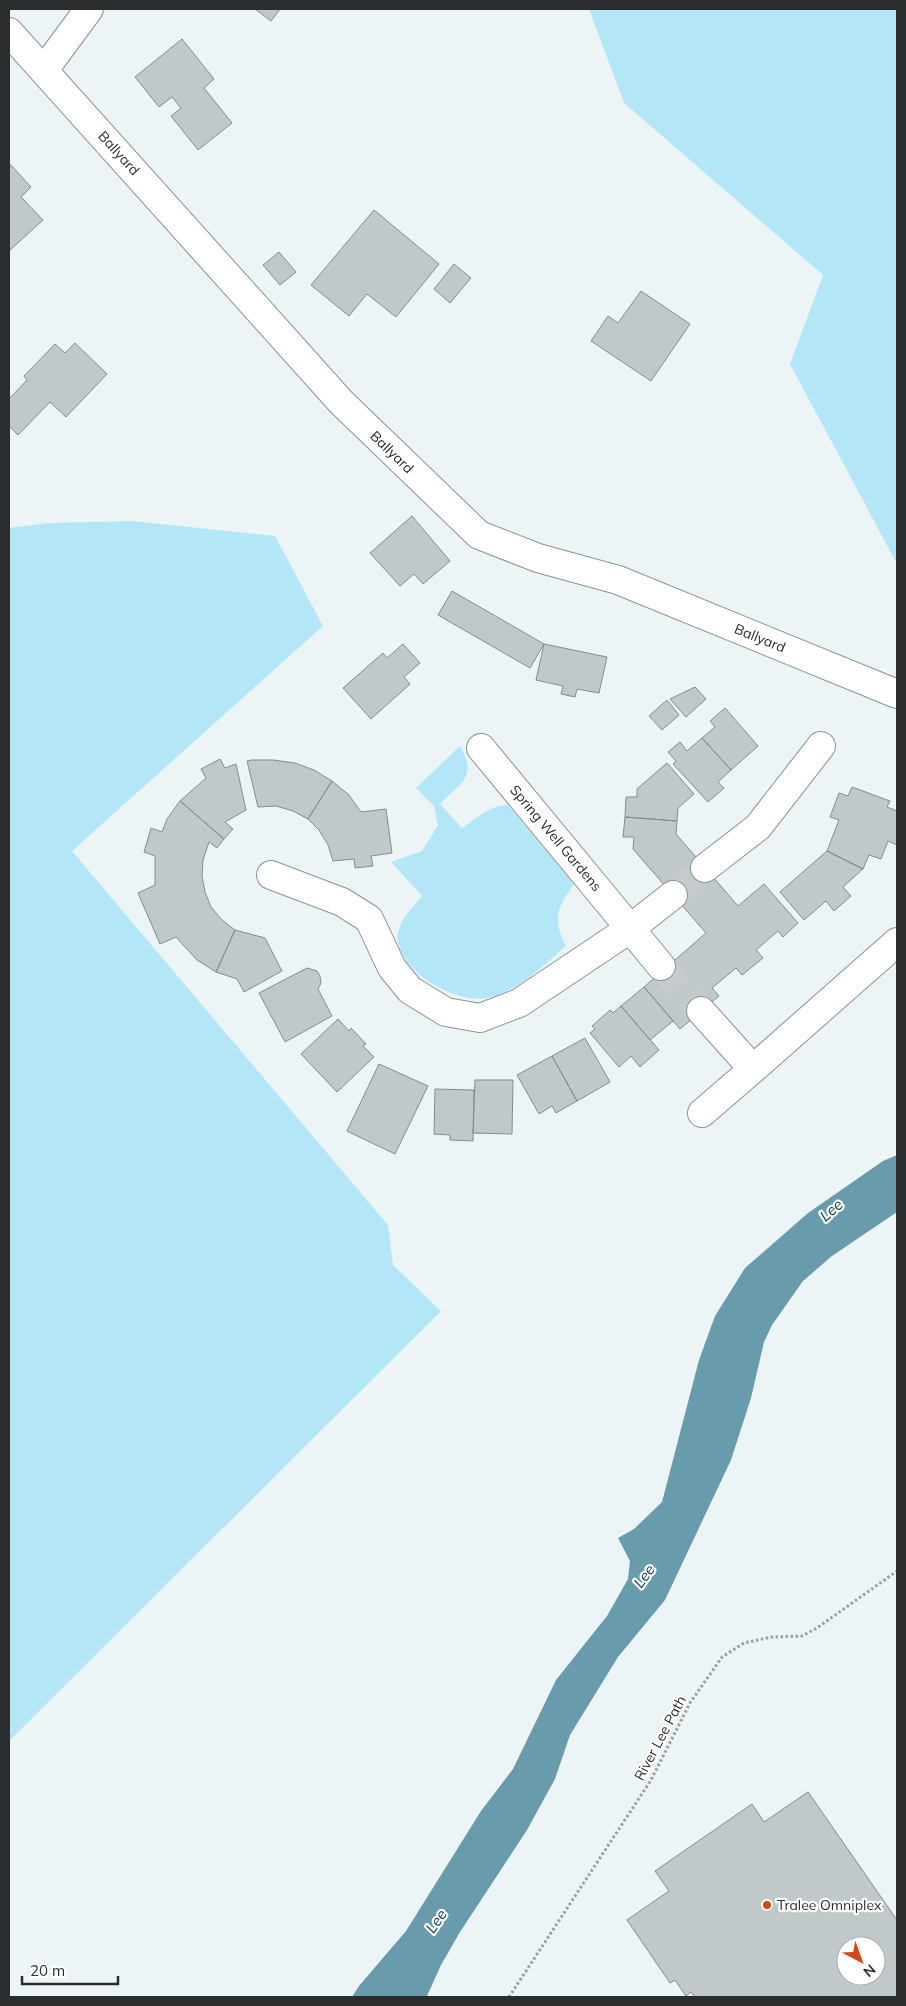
<svg xmlns="http://www.w3.org/2000/svg" width="906" height="2006" font-family="Mulish,sans-serif">
<style>
.green{fill:#b3e7f7}
.water{fill:#689cac}
.building{fill:#c1c8ca;stroke:#868c8e;fill-rule:evenodd}
.lines{fill:none;stroke-linecap:round;stroke-linejoin:round}
.minor-tunnel{stroke:#c6ccce;stroke-width:28;stroke-dasharray:28 14;stroke-linecap:butt}
.minor-casing{stroke:#8c9395;stroke-width:30}
.tertiary-casing{stroke:#8c9395;stroke-width:30}
.path{stroke:#9a9fa0;stroke-width:3;stroke-dasharray:2.5 2.5;stroke-linecap:butt}
.minor{stroke:#fff;stroke-width:28}
.tertiary{stroke:#fff;stroke-width:28}
.poi-dot{fill:#d04a13;stroke:#fff;stroke-width:2}
.labels{text-anchor:middle;dominant-baseline:central;stroke-width:4.5;stroke-linejoin:round;paint-order:stroke}
.street-label{font-size:14px;fill:#2a2c2d;stroke:#fff}
.poi-label{font-size:14px;fill:#2a2c2d;stroke:#fff;text-anchor:start}
.water-label{font-size:15px;font-style:italic;fill:#033642;stroke:#fff}
</style>
<rect width="100%" height="100%" fill="#edf4f6"/>
<path class="green" d="M589 9H897V564L790 364 823 275 624 103Z
M132 521 275 536 323 626 72 851 388 1225 393 1265 441 1311 9 1741V528L48 523Z
M460 746C478 778 461 782 440 804L462 828C476 819 491 804 508 805L574 884C557 908 552 918 566 946 542 966 519 991 487 998 457 1004 403 974 398 942 395 924 412 908 422 896L391 862 422 851 438 825 434 806 416 788Z"/>
<path class="water" d="M897 1155V1212L832 1256 803 1281 772 1325 764 1342 751 1398 731 1460 665 1600 618 1657 570 1735 555 1779 527 1830 460 1932 441 1965 427 1996 352 1997 359 1986 406 1931 481 1811 513 1769 556 1680 607 1616 628 1579 630 1561 618 1538 634 1529 662 1502 699 1360 715 1316 745 1268 808 1213 883 1161Z"/>
<path class="building" d="M255 9H280L271 21Z
M182 39 214 79 204 88 232 123 198 150 171 116 181 108 172 97 159 107 135 77Z
M9 163 31 187 21 197 43 220 9 251Z
M374 210 439 264 396 317 367 294 349 316 311 285Z
M279 252 296 272 280 285 263 265Z
M454 264 471 278 450 303 434 289Z
M641 291 690 324 651 381 591 341 608 316 618 323Z
M75 343 107 374 66 417 50 402 18 435 9 426V399L27 380 24 376 55 344 65 353Z
M412 516 450 561 423 584 414 574 400 586 370 553Z
M452 591 544 644 530 668 438 615Z
M403 644 420 663 404 677 410 684 371 719 343 688 383 653 387 658Z
M544 644 607 657 599 693 577 689 575 697 561 694 563 686 536 680Z
M695 687 706 699 686 717 670 699Z
M667 700 679 715 662 730 649 716Z
M725 708 758 746 731 770 702 738 715 727 710 721Z
M702 738 731 770 718 782 724 788 708 802 673 764 676 761 668 752 680 742 687 751Z
M220 759 225 768 236 764 246 810 225 822 233 829 224 839 180 801 206 778 201 769Z
M252 760H273L295 763 314 770 332 781 308 819 293 811 276 806 258 807 247 761Z
M667 763 694 794 678 808 677 821 625 817 626 797H637V789Z
M332 781 349 795 361 812 386 809 392 853 371 856 373 866 355 868 354 859 333 861 328 845 319 830 308 819Z
M852 787 890 801 887 807 897 811V845L888 841 881 859 869 855 863 869 827 851 839 820 830 817 839 793 848 796Z
M180 801 224 839 217 848 209 842 203 860 202 876 205 892 211 907 222 920 235 930 216 972 197 960 176 937 160 944 138 893 155 885V856L144 852 151 828 162 832 167 819Z
M625 817 677 821 676 834 738 906 764 884 798 923 783 937 778 931 756 950 763 958 742 975 736 968 712 988 719 996 680 1029 644 987 706 933 633 849 634 837H623Z
M827 851 863 869 843 887 851 896 834 911 826 901 804 920 780 892Z
M235 930 265 938 282 971 244 992 237 979 216 972Z
M307 968 317 971 320 976 321 983 318 989 332 1016 285 1042 259 993Z
M644 987 673 1021 650 1040 621 1006Z
M621 1006 659 1050 640 1067 631 1056 619 1067 590 1033 595 1029 592 1026 610 1010 613 1013Z
M338 1019 349 1031 351 1028 366 1044 363 1046 374 1057 337 1092 301 1054Z
M585 1038 610 1082 577 1101 552 1056Z
M552 1056 577 1101 556 1113 552 1106 539 1114 517 1075Z
M379 1064 428 1086 395 1154 347 1131Z
M475 1080H513L512 1134 473 1133Z
M435 1089 474 1090 473 1141 450 1140V1135L434 1134Z
M808 1792 897 1920V1997H695L691 1992 686 1996 675 1980 670 1983 627 1920 669 1891 655 1871 752 1804 764 1822ZM846 1946H876V1976H846Z"/>
<g class="lines">
<path class="minor-tunnel" d="M673 895 705 868
M661 966 701 1011"/>
<g class="minor-casing">
<path id="minor" d="M44 70 89 9
M481 748 661 966
M705 868 758 827 821 746
M271 875 342 902 369 919 392 968 410 990 446 1012 480 1018 519 1003 631 928 673 895
M701 1011 753 1069 897 942
M702 1113 753 1069"/>
</g>
<g class="tertiary-casing">
<path id="tertiary" d="M9 32 341 402 479 535 538 558 618 580 897 694"/>
</g>
<path class="path" d="M509 1997 651 1780 690 1703 722 1657 744 1643 772 1637 802 1636 817 1628 897 1571"/>
<use href="#minor" class="minor"/>
<use href="#tertiary" class="tertiary"/>
</g>
<circle class="poi-dot" cx="767" cy="1905" r="5"/>
<g class="labels">
<g class="street-label">
<text transform="translate(119 153) rotate(48)">Ballyard</text>
<text transform="translate(392 452) rotate(44)">Ballyard</text>
<text transform="translate(760 638) rotate(22)">Ballyard</text>
<text transform="translate(556 838) rotate(50)">Spring Well Gardens</text>
<text transform="translate(660 1738) rotate(-62)">River Lee Path</text>
</g>
<g class="poi-label">
<text x="777" y="1905">Tralee Omniplex</text>
</g>
<g class="water-label">
<text transform="translate(831 1210) rotate(-41)">Lee</text>
<text transform="translate(644 1576) rotate(-54)">Lee</text>
<text transform="translate(436 1921) rotate(-55)">Lee</text>
</g>
</g>
<rect width="906" height="2006" fill="none" stroke="#2a2c2d" stroke-width="20"/>
<g transform="translate(861 1961) rotate(139)"><circle r="24" fill="#ffffff" stroke="#aaabab"/>
<path d="M0-4L9 19L0 12L-9 19Z" fill="#d04a13"/>
<text y="-8" font-size="14" font-weight="bold" text-anchor="middle" fill="#2a2c2d">N</text>
</g>
<path d="M22 1976v8h96v-8" fill="none" stroke="#2a2c2d" stroke-width="2.5"/>
<text x="30" y="1976" font-size="15" fill="#2a2c2d" stroke="#ffffff" stroke-width="4" paint-order="stroke">20 m</text>
</svg>
